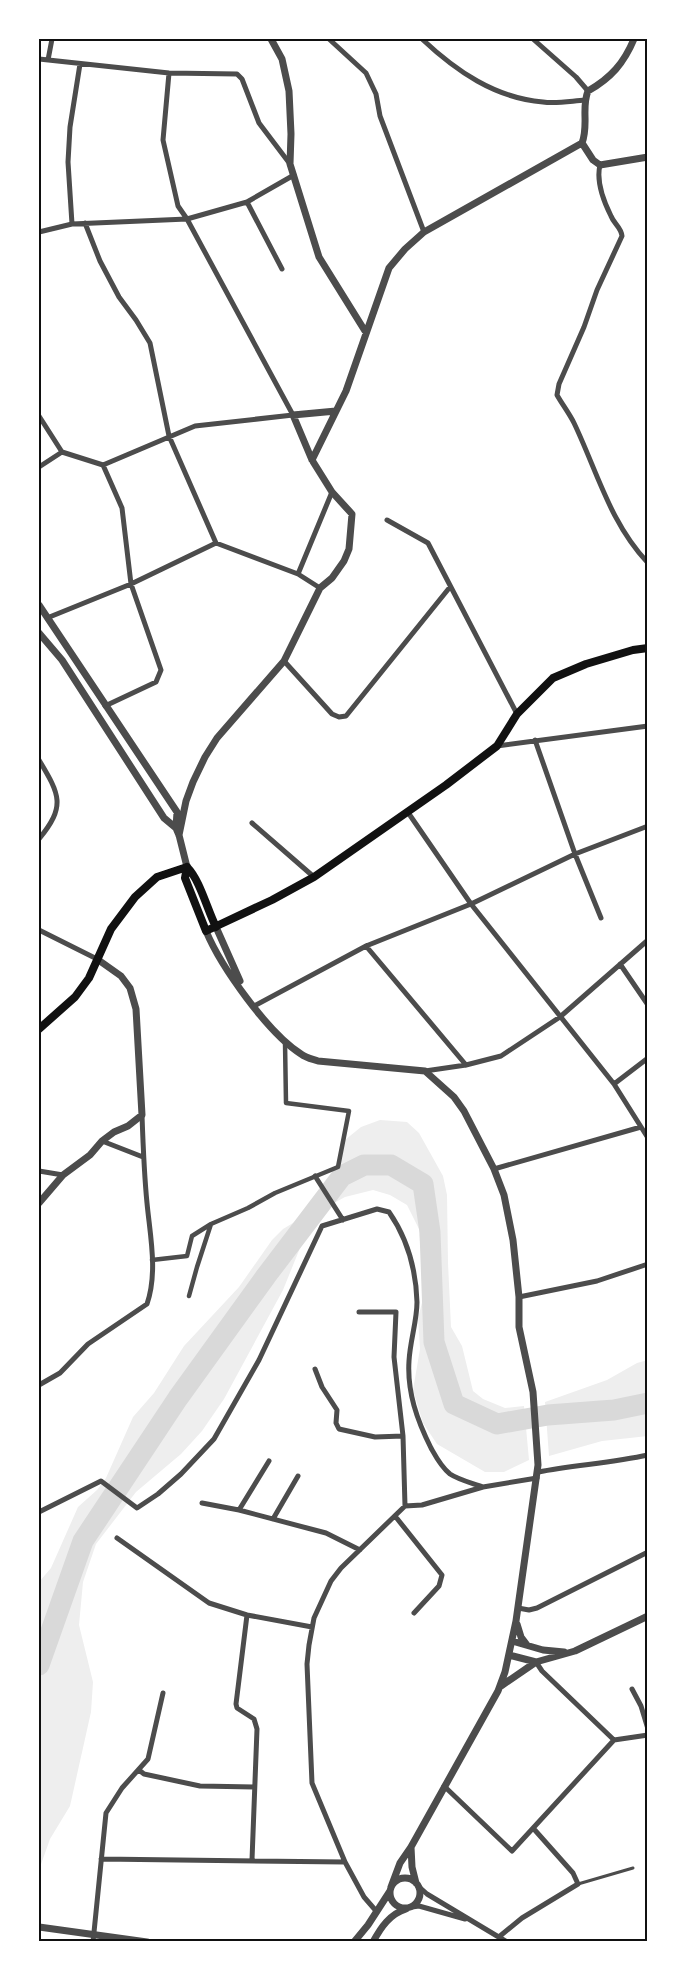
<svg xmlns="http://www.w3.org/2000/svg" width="687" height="1981" font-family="'DejaVu Sans',sans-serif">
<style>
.green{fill:#eee}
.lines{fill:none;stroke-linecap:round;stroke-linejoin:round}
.river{stroke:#d9d9d9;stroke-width:21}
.service{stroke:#4c4c4c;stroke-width:3}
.pedestrian{stroke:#4c4c4c;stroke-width:4.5}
.minor{stroke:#4c4c4c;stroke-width:5}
.tertiary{stroke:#4c4c4c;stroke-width:7}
.secondary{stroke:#111;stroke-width:8}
.neatline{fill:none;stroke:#111;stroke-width:2}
</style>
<rect width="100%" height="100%" fill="#fff"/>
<path class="green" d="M380 1120 407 1122 419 1133 443 1176 447 1195 448 1263 451 1327 462 1346 473 1391 483 1399 505 1408 524 1406 529 1460 504 1472H485L437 1444 423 1423 413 1390 420 1349 418 1318 423 1299V1281L419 1229 407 1205 390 1195 373 1190 345 1197 334 1203 324 1186 338 1167 345 1140 361 1127Z
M322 1189 332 1204 315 1224 300 1248 283 1290 224 1399 202 1431 181 1454 136 1492 96 1544 83 1582 79 1625 93 1682 91 1712 70 1806 50 1839 39 1870V1582L51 1568 78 1507 97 1490 106 1478 133 1417 154 1393 184 1346 239 1287 272 1240 283 1229 298 1220Z
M648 1360V1436L602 1441 549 1456 545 1402 607 1380 637 1363Z"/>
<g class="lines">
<path class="river" d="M39 1665 83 1541 178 1398 266 1276 342 1176 364 1165H391L423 1184 430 1232 434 1342 454 1404 497 1424 548 1415 614 1410 648 1403"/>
<path class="service" d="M578 1884 633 1868"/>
<path class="pedestrian" d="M152 1260 187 1256 192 1236 211 1224
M189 1296 197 1267 211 1224 248 1208 275 1193 338 1167 349 1111 286 1103 285 1042"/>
<path class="minor" d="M329 39 366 73 376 94 380 116 424 232
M422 39C456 71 495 98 543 102 556 104 571 101 585 100
M533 39 576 77 588 91
M39 59 169 73 237 74 242 79 259 123 290 164
M48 60 52 39
M600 165C596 181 604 202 611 216 614 224 621 227 622 236L597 290 584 327 559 384 557 395C562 404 569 413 574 423 597 471 610 523 648 563
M247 202 282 269
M85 223 100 261 119 297 136 320 150 343 169 436 216 543
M72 224 68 162 70 127 80 64
M39 232 72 224 187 219 247 202 294 175
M39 416 62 452
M62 452 103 465 195 426 293 415 187 219 178 206 163 140 169 73
M103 465 122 508 131 584 161 670 156 682 105 706
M39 467 62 452
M387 520 428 543 517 714
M298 574 332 492
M47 618 131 584 216 543 298 574 320 588
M284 661 332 714 339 717 346 716 450 587
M535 740 575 854 601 918
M497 746 648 726
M39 760C60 795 66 806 39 839
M407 811 471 904 614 1084 648 1138
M252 823 314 877
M39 930 97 959
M366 946 466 1065
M620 964 648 1005
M254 1006 366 946 471 904 575 854 648 826
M425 1071 466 1065 501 1056 560 1017 648 940
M614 1084 648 1058
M102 1141 143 1157
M494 1169 641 1127
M39 1171 63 1175
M315 1176 343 1220
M519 1297 597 1281 648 1264
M359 1312H396L394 1357 403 1436 405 1506
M315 1369 322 1387 337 1410 336 1423 339 1429 375 1437 403 1436
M39 1385 60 1373 88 1344 147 1304C158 1272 150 1235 147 1203 144 1173 143 1144 142 1115
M538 1472C574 1465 611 1463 648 1455
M202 1503 239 1510 326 1533 360 1550
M239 1510 269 1461
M39 1512 101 1481 137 1508 158 1494 181 1474 214 1439 259 1360 322 1226 377 1209 389 1212C407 1238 416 1270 417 1302 417 1321 410 1341 409 1361 407 1392 417 1420 431 1448 436 1457 441 1467 450 1474 459 1480 472 1483 483 1487
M395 1516 442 1575 439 1586 414 1613
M273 1519 298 1476
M117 1538 209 1603 247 1615 312 1627
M518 1608 529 1610 537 1608 648 1552
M247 1615 236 1704 237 1708 254 1719 257 1729 252 1860
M536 1662 542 1671 614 1740
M632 1689 641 1706 648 1729
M139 1770 144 1774 200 1786 254 1787
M444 1786 512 1851 614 1740 648 1735
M101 1859 345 1862
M417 1885 427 1894 507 1942
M412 1907 419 1906 465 1919
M377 1912 364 1897 345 1862 312 1783 307 1664 309 1645 314 1618 331 1581 341 1568 405 1506 422 1505 483 1487 537 1478
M500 1936 522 1918 578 1884 573 1873 533 1828
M93 1942 106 1813 122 1788 148 1759 163 1693"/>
<path class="tertiary" d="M271 39 282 59 289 91 291 134 290 164 319 257 365 331
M582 143C589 125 581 108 588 91 611 78 624 63 634 39
M582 143 593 160 600 165 648 157
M312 460 346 391 389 268 405 249 424 232 582 143
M39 605 177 812 176 828
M39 633 62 660 164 818 176 828 179 835 187 867
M179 835 186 801 193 782 205 757 217 738 284 661 320 588 332 578 344 561 349 549 352 514 332 492 312 460 293 415 336 411
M216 927 240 981
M206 931C221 967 268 1033 301 1054 306 1058 312 1059 318 1061L425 1071 454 1097 464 1111 494 1169 504 1195 513 1240 519 1297V1327L533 1392 538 1465 516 1621 505 1672 498 1691 411 1847 400 1863 391 1887
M39 1203 63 1175 90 1155 102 1141 114 1132 128 1126 142 1115 136 1009 130 988 121 976 97 959
M517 1624 521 1637 527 1645
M512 1641 543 1650 564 1652
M509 1655 536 1662
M501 1686 536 1662 575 1651 648 1616
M411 1847 412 1867 416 1883
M390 1893a15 15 0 1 1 30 0a15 15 0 1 1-30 0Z
M39 1927 147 1942
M354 1942 368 1925 390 1891
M373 1942C381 1927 390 1914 406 1909"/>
<path class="secondary" d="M187 867 185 878 206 931 272 900 314 877 446 785 497 746 517 714 553 678 586 664 633 650 648 648
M187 867C200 880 207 909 216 927
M39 1029 75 997 89 978 111 929 135 897 157 877 187 867"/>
</g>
<rect width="687" height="1981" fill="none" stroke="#ffffff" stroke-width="81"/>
<rect x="40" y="40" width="606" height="1900" class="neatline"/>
</svg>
